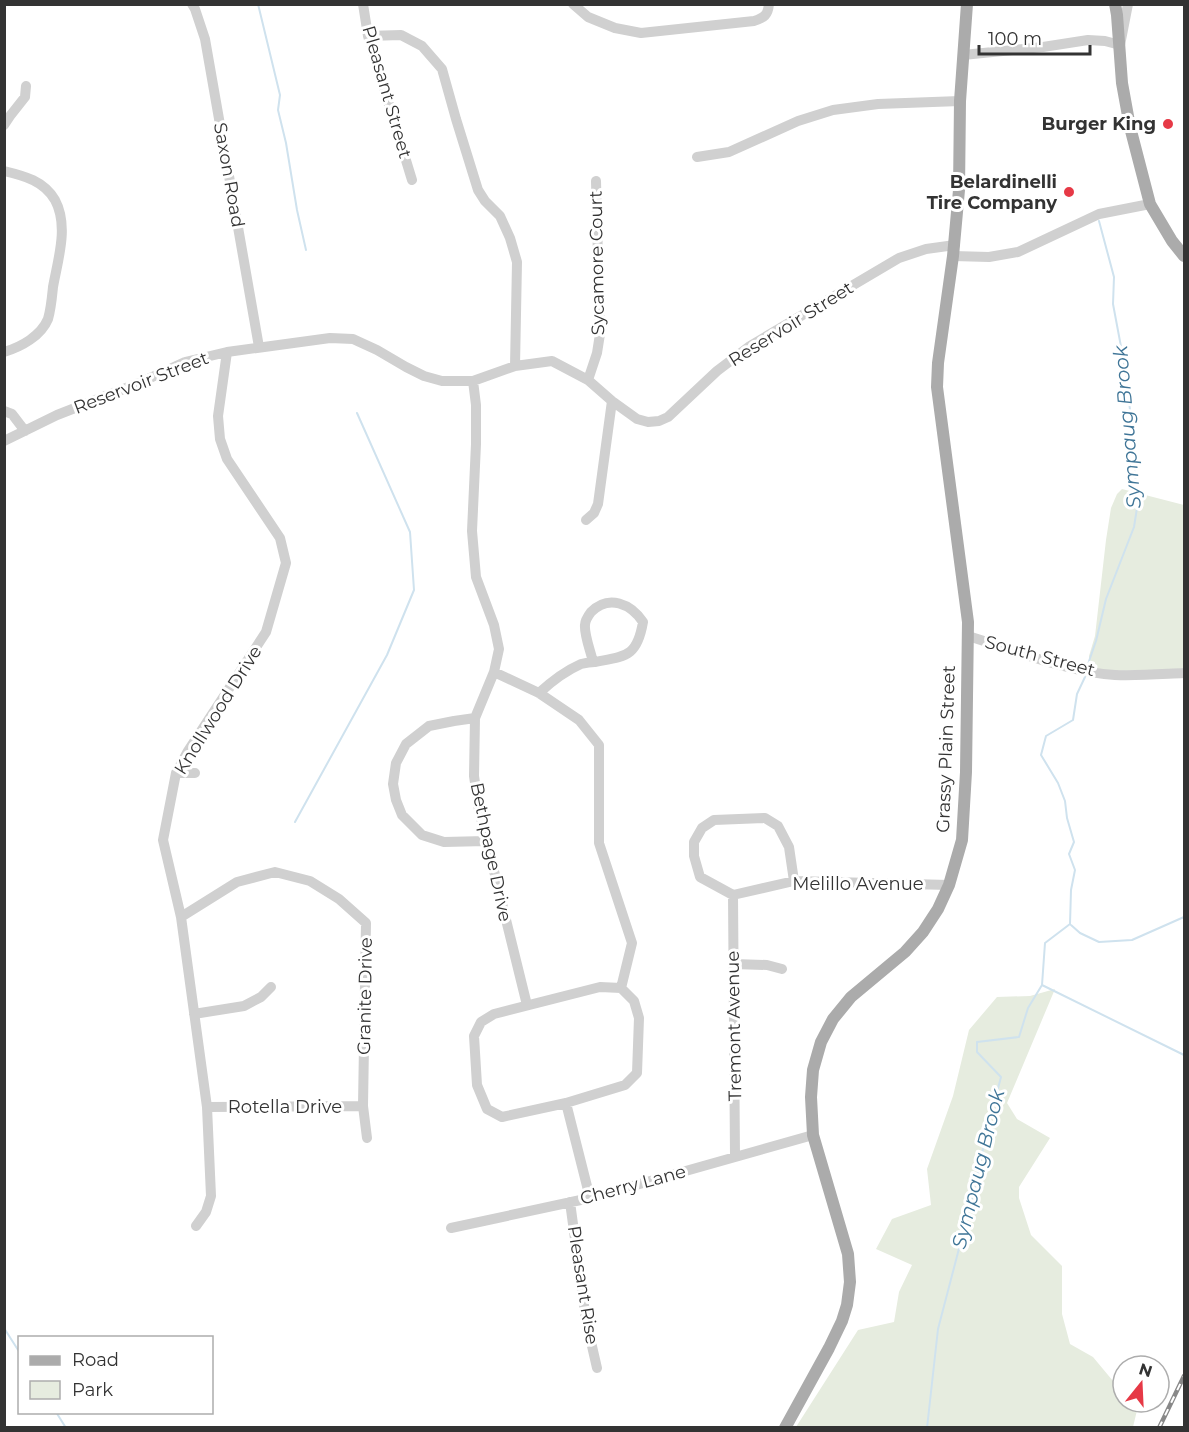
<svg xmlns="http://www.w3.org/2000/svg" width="1189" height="1432" font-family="Montserrat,sans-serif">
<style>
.green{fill:#e6ecdf}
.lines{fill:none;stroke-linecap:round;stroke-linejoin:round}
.stream{stroke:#cfe2ee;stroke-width:2}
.minor{stroke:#d0d0d0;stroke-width:10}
.major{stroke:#ababab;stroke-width:12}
.rail-casing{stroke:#888;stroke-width:4.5}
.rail{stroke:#fff;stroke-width:2;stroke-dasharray:7;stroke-linecap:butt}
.poi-dot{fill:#e63946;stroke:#fff;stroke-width:2}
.labels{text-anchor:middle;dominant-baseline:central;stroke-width:6;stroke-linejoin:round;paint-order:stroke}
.street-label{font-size:18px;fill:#333;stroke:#fff}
.poi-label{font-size:18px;font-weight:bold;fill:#333;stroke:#fff;text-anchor:end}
.water-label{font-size:20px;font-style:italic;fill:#3f7597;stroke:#fff}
</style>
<rect width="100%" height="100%" fill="#fff"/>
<path class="green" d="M1122 489 1184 505V668L1178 670 1111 671 1091 668 1089 664V656L1095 636 1106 540 1111 508 1117 494Z
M1055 989 1007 1103 1017 1119 1050 1138 1019 1187V1198L1031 1235 1062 1266V1314L1070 1344 1093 1357 1113 1381 1123 1386V1402H1139L1133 1427H796L858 1330 894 1322 899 1292 912 1265 876 1249 892 1219 931 1205 927 1169 953 1096 969 1030 997 997 1030 996Z"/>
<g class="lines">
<path class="stream" d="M258 4 280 95 278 110 286 143 297 210 306 250
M1088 664 1096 641 1106 599 1134 527 1137 508 1133 435 1125 368 1113 304 1114 277 1099 221
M295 822 387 655 414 590 410 532 357 413
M1071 925 1080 933 1099 942 1132 940 1184 917
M1042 985 1184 1055
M4 1328 20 1353
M56 1412 66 1428
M927 1428 938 1329 973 1195 988 1126 1001 1077 977 1052V1042L1019 1037 1028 1008 1042 985 1045 943 1070 924 1071 890 1075 870 1069 854 1074 842 1067 818 1065 801 1058 783 1041 755 1046 736 1073 720 1077 694 1085 677"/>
<path class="minor" d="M192 4 195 9 205 39 259 347
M363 4 368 36 412 180
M573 4 588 17 615 28 641 33 754 21C764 18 768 15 769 4
M368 36 401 35 422 46 442 69 456 119 478 190 485 201 500 216 510 238 517 262 515 366
M963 55 1043 47 1088 40 1105 41 1120 45 1128 4
M4 125 10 116 25 97 26 86
M697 157 729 152 798 121 833 110 878 104 960 101
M4 171C25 176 44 181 55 200 69 226 58 259 53 287 52 297 51 309 48 319 41 336 21 347 4 352
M953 256 989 257 1018 252 1099 214 1150 204
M588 380 597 353 600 334 596 181
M473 381 476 405V444L472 531 476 577 494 625 499 649 494 672 475 718 474 776 479 810 527 1005
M4 411 12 414 25 431
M4 441 57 415 139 383 185 362 227 352 330 338 353 339 377 350 406 367 424 376 442 381H473L515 366 552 361 588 380 612 401 637 419 648 422 659 421 668 417 717 371 750 346 899 258 926 249 955 245
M586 520 594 513 598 504 612 401
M968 636C1014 650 1067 672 1115 675 1138 676 1162 674 1184 673
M494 672 539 693 579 720 599 745V843L632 943 621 988
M539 693C552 681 565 671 581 664 585 663 590 662 595 662 626 656 637 657 643 622 631 604 609 594 591 612 588 616 585 620 585 625 584 635 591 652 593 662
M475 718 454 721 429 726 406 744 396 763 393 784 396 800 402 815 422 835 444 842 486 841
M176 773H195
M733 895 735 1157
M733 895 700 877 694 856V842L702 828 714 820 765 818 778 826 789 847 794 881
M733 895 794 881 949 885
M181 917 237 882 275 872 310 881 339 899 366 923 363 1106 367 1138
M734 964 767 965 782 969
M600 987 621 988 634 1001 639 1018 637 1073 625 1085 566 1103 502 1117 487 1109 477 1085 474 1036 481 1022 494 1014Z
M194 1014 244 1006 261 997 271 987
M566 1103 590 1198
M207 1107 363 1106
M570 1202 586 1320 597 1368
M196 1226 206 1212 211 1196 207 1107 181 917 163 840 176 773 188 751 266 632 286 563 280 538 227 459 220 439 218 416 227 352
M451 1228 590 1198 813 1135"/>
<path class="major" d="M1115 4 1117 15 1122 83 1130 127 1150 204 1172 241 1184 256
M785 1428 829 1348 842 1321 847 1305 850 1282 848 1254 813 1135 811 1097 813 1070 821 1042 833 1019 851 997 905 952 923 932 938 909 949 885 962 840 966 772 968 622 937 387 938 363 953 256 959 190 960 101 967 4"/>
<g class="rail-casing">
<path id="rail" d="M1159 1428 1184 1376"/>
</g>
<use href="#rail" class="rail"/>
</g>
<g class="poi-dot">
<circle cx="1168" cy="124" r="6"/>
<circle cx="1069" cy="192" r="6"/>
</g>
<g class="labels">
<g class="street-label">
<text transform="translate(387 92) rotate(74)">Pleasant Street</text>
<text transform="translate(229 175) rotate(80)">Saxon Road</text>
<text transform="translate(597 263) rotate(-91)">Sycamore Court</text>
<text transform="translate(791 324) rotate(-32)">Reservoir Street</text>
<text transform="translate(141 383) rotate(-21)">Reservoir Street</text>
<text transform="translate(1040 656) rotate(15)">South Street</text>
<text transform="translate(218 710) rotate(-58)">Knollwood Drive</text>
<text transform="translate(946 749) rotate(-88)">Grassy Plain Street</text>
<text transform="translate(491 852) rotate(78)">Bethpage Drive</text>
<text x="858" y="884">Melillo Avenue</text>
<text transform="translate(365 996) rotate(-89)">Granite Drive</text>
<text transform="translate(734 1026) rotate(-91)">Tremont Avenue</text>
<text x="285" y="1107">Rotella Drive</text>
<text transform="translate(633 1185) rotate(-15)">Cherry Lane</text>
<text transform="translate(583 1285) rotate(81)">Pleasant Rise</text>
</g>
<g class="poi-label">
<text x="1156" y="124">Burger King</text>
<text x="1057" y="182">Belardinelli<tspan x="1057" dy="21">Tire Company</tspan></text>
</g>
<g class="water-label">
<text transform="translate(1127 427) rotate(-95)">Sympaug Brook</text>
<text transform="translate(978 1169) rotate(-76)">Sympaug Brook</text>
</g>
</g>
<rect width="1189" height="1432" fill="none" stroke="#333333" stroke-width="12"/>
<rect x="18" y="1336" width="195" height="78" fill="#ffffff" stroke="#adadad" stroke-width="1.5"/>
<rect x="30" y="1356" width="30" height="9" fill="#ababab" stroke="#adadad" stroke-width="1.5"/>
<text x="72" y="1366" font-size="18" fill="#333333">Road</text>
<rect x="30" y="1381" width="30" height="18" fill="#e6ecdf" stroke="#adadad" stroke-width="1.5"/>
<text x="72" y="1396" font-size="18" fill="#333333">Park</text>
<g transform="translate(1141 1384) rotate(18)"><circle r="28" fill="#ffffff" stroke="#adadad" stroke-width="1.5"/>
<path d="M0-4.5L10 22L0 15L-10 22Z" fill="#e63946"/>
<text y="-9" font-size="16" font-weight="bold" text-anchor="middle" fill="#333333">N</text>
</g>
<path d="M979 45v9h111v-9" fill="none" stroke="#333333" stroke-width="3"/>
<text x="988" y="45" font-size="18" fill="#333333" stroke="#ffffff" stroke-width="4.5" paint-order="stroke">100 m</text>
</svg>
